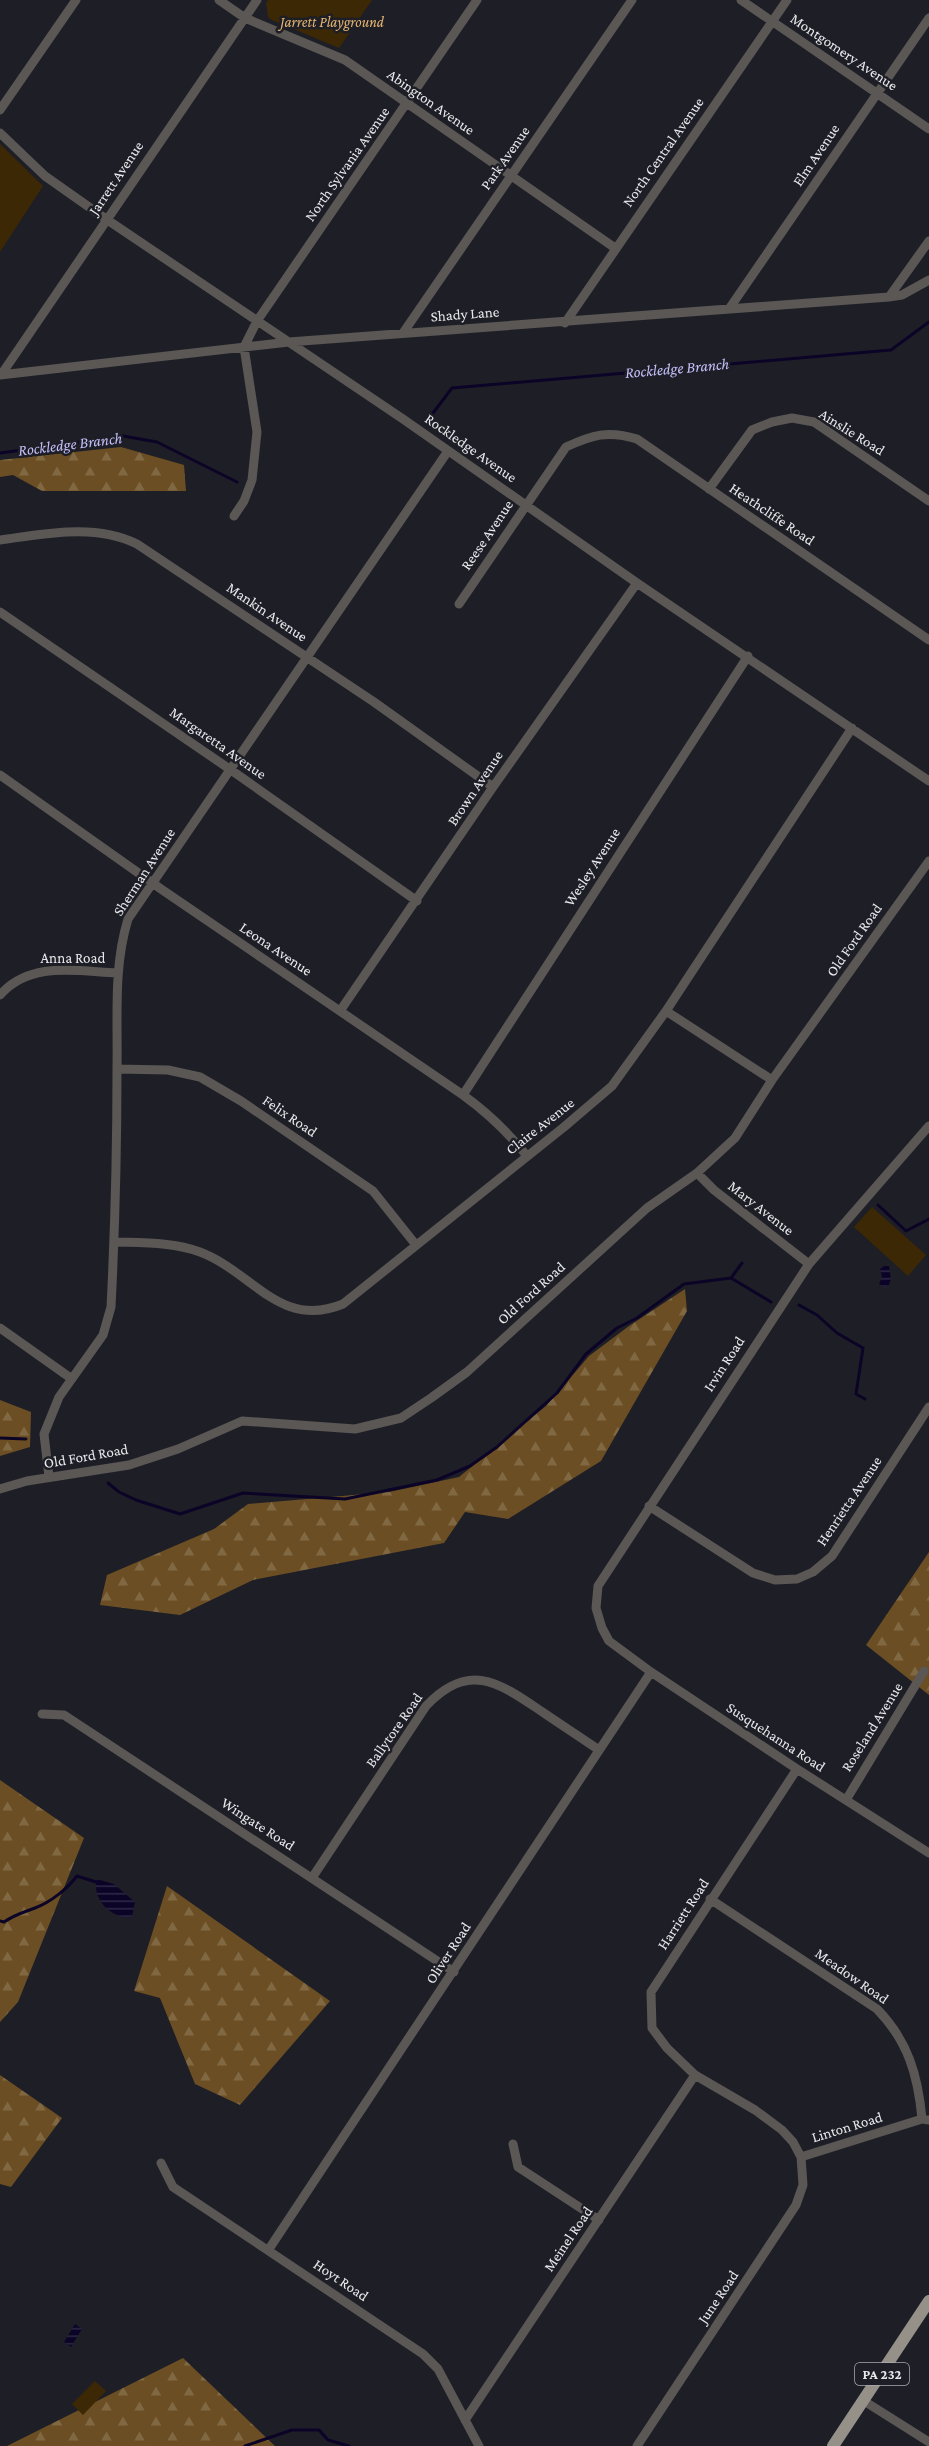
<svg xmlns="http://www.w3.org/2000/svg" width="929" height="2446" font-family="'Crimson Pro',serif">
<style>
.forest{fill:url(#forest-firs)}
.green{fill:#3d2805}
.water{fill:url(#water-rules)}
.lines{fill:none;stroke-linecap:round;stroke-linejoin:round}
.stream{stroke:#0c0427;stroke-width:3}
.minor{stroke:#5a5754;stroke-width:9}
.major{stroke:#959088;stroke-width:12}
.labels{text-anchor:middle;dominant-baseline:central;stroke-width:5;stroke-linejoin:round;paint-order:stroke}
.shield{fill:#1e1e26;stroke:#ababb1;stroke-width:1.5}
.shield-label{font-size:14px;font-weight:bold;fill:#e8e8ed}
.park-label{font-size:15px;font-style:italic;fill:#e5b672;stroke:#1e1e26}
.street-label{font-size:15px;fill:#e8e8ed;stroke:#1e1e26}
.water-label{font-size:16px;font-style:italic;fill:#c4c0fa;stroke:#1e1e26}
</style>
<defs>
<pattern id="forest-firs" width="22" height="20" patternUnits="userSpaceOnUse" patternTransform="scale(1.5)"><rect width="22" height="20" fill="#6b4e23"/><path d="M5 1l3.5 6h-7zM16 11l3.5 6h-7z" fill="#806843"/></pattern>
<pattern id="water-rules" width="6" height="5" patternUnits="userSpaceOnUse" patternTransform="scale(1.5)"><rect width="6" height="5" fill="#0c0427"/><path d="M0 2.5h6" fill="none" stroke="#2f2947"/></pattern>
</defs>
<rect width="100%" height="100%" fill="#1e1e26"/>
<path class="forest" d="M121 447 184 465 186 491H42L13 475 0 477V460Z
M685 1289 687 1311 601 1461 508 1519 465 1512 444 1543 253 1580 180 1615 100 1605 107 1575 214 1529 248 1504 389 1492 459 1477 546 1406 589 1356 629 1326Z
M0 1400 31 1412 30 1447 0 1456Z
M929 1552V1695L866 1645Z
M0 1780 84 1838 18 2002 0 2022Z
M167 1886 330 2001 240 2105 195 2084 160 1998 134 1991Z
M0 2075 62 2118 11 2187 0 2184Z
M183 2358 275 2446H7Z"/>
<path class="green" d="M268 0H372L339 48 272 20 268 17 266 3Z
M0 144 43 186 0 252Z
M872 1207 926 1255 908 1276 854 1227Z
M95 2381 106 2391 83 2415 72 2404Z"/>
<path class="water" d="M884 1266H889L891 1279 889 1285 884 1287 879 1284 882 1277 880 1269Z
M97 1879 114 1884 135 1902 132 1917C112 1920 91 1899 97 1879Z
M75 2324 82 2329 71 2347 64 2342Z"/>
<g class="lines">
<path class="stream" d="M430 417 452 388 891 350 929 322
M0 453 123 436 157 442 237 482
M878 1205 906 1231 929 1219
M731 1278 742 1263
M799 1305 817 1315 837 1333 863 1348 856 1394 865 1399
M0 1438 26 1439
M108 1483 119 1492 136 1500 180 1514 243 1493 345 1499 437 1480 470 1466 497 1447 557 1393 586 1354 617 1328 637 1318 684 1284 731 1278 771 1302
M0 1921 4 1922C16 1914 22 1913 35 1908 51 1902 67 1889 77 1876L96 1882
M245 2446 292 2430H319L328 2440 349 2446"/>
<path class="minor" d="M219 0 245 18 345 60 615 248
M741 0 929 129
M0 110 76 0
M0 133 45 176 106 219 403 419 637 583 929 781
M889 297 929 241
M729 309 929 18
M565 323 787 0
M403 333 632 0
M0 375 289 342 889 297 902 295 929 280
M1 375 257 0
M709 489 752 430 772 422 792 418 814 422 929 501
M234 516 244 501 252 480 257 432 244 347 257 321 477 0
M0 540C45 534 95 523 137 544L374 702 493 787
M459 604 566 447C592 435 608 430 637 439L929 640
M0 612 231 770 417 901
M0 775 161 889 463 1095C488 1113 507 1131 527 1156
M0 995C30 961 75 971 117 973
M340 1011 493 787 637 583
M666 1011 772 1080
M117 1069 168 1070 200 1077 241 1101 373 1191 416 1245
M463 1095 748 656
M929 1126 809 1264 598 1586 596 1608 602 1628 609 1641 651 1672 797 1769 929 1853
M697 1173 714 1190 809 1264
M114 1242C143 1243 173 1242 200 1252 253 1272 280 1330 343 1304L564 1127 612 1086 666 1011 852 728
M0 1328 72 1379
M49 1477 44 1434 59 1397 103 1335 111 1307C115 1228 117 1148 117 1069 118 1018 113 968 128 919L448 451
M0 1489 27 1481 129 1465 178 1449 242 1421 355 1429 401 1418 431 1398 467 1372 647 1208 697 1173 735 1138 772 1080 929 861
M649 1506 753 1573 775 1580 797 1579 813 1572 832 1556 929 1407
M42 1714 64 1715 454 1972
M797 1769 651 1992 652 2028 667 2048 695 2075 755 2110 782 2130 793 2142 801 2157 922 2119 929 2120
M846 1800 924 1671
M312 1878 426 1706C469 1661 498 1682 541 1711 560 1724 580 1737 599 1750
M710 1899 877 2009C908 2041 918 2075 922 2119
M513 2144 518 2167 599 2220
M161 2163 173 2187 423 2354 438 2369 479 2446
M269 2249 651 1672
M864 2401 929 2442
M465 2420 695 2075
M637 2446 796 2205 803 2185 801 2157"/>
<path class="major" d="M833 2446 929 2301"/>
</g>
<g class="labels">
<rect class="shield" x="855" y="2363" width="54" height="22" rx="4.5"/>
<g class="shield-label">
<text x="882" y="2374">PA 232</text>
</g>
<g class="park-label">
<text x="332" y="22">Jarrett Playground</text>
</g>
<g class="street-label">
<text transform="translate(844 52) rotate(34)">Montgomery Avenue</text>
<text transform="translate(431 102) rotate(35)">Abington Avenue</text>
<text transform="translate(663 152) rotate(-55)">North Central Avenue</text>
<text transform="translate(816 155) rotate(-56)">Elm Avenue</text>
<text transform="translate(505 158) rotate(-55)">Park Avenue</text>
<text transform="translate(347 164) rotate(-55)">North Sylvania Avenue</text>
<text transform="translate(116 178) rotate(-56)">Jarrett Avenue</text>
<text transform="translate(465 314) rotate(-4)">Shady Lane</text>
<text transform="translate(852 432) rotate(32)">Ainslie Road</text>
<text transform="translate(471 448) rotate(35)">Rockledge Avenue</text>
<text transform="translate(772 514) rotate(34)">Heathcliffe Road</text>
<text transform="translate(487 535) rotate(-56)">Reese Avenue</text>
<text transform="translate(267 612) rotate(34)">Mankin Avenue</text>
<text transform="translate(218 743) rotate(35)">Margaretta Avenue</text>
<text transform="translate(475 788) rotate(-56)">Brown Avenue</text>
<text transform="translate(592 867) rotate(-57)">Wesley Avenue</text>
<text transform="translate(144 872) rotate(-57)">Sherman Avenue</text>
<text transform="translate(854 940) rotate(-55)">Old Ford Road</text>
<text transform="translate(276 949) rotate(34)">Leona Avenue</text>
<text x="73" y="958">Anna Road</text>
<text transform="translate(290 1116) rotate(34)">Felix Road</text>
<text transform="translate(540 1126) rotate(-38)">Claire Avenue</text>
<text transform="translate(761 1208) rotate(38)">Mary Avenue</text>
<text transform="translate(531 1293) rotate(-42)">Old Ford Road</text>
<text transform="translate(724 1364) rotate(-57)">Irvin Road</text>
<text transform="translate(86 1456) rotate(-10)">Old Ford Road</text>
<text transform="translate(849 1501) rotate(-56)">Henrietta Avenue</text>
<text transform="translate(872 1727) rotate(-58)">Roseland Avenue</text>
<text transform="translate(394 1730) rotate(-55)">Ballytore Road</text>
<text transform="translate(776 1737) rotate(33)">Susquehanna Road</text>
<text transform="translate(258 1824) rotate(33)">Wingate Road</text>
<text transform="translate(683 1914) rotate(-57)">Harriett Road</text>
<text transform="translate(448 1953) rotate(-57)">Oliver Road</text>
<text transform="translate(852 1976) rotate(35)">Meadow Road</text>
<text transform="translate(847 2127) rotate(-17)">Linton Road</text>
<text transform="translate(568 2239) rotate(-56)">Meinel Road</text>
<text transform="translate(341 2280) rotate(34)">Hoyt Road</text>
<text transform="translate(718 2297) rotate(-56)">June Road</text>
</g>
<g class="water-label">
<text transform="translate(677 368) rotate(-5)">Rockledge Branch</text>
<text transform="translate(70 444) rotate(-7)">Rockledge Branch</text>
</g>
</g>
</svg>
